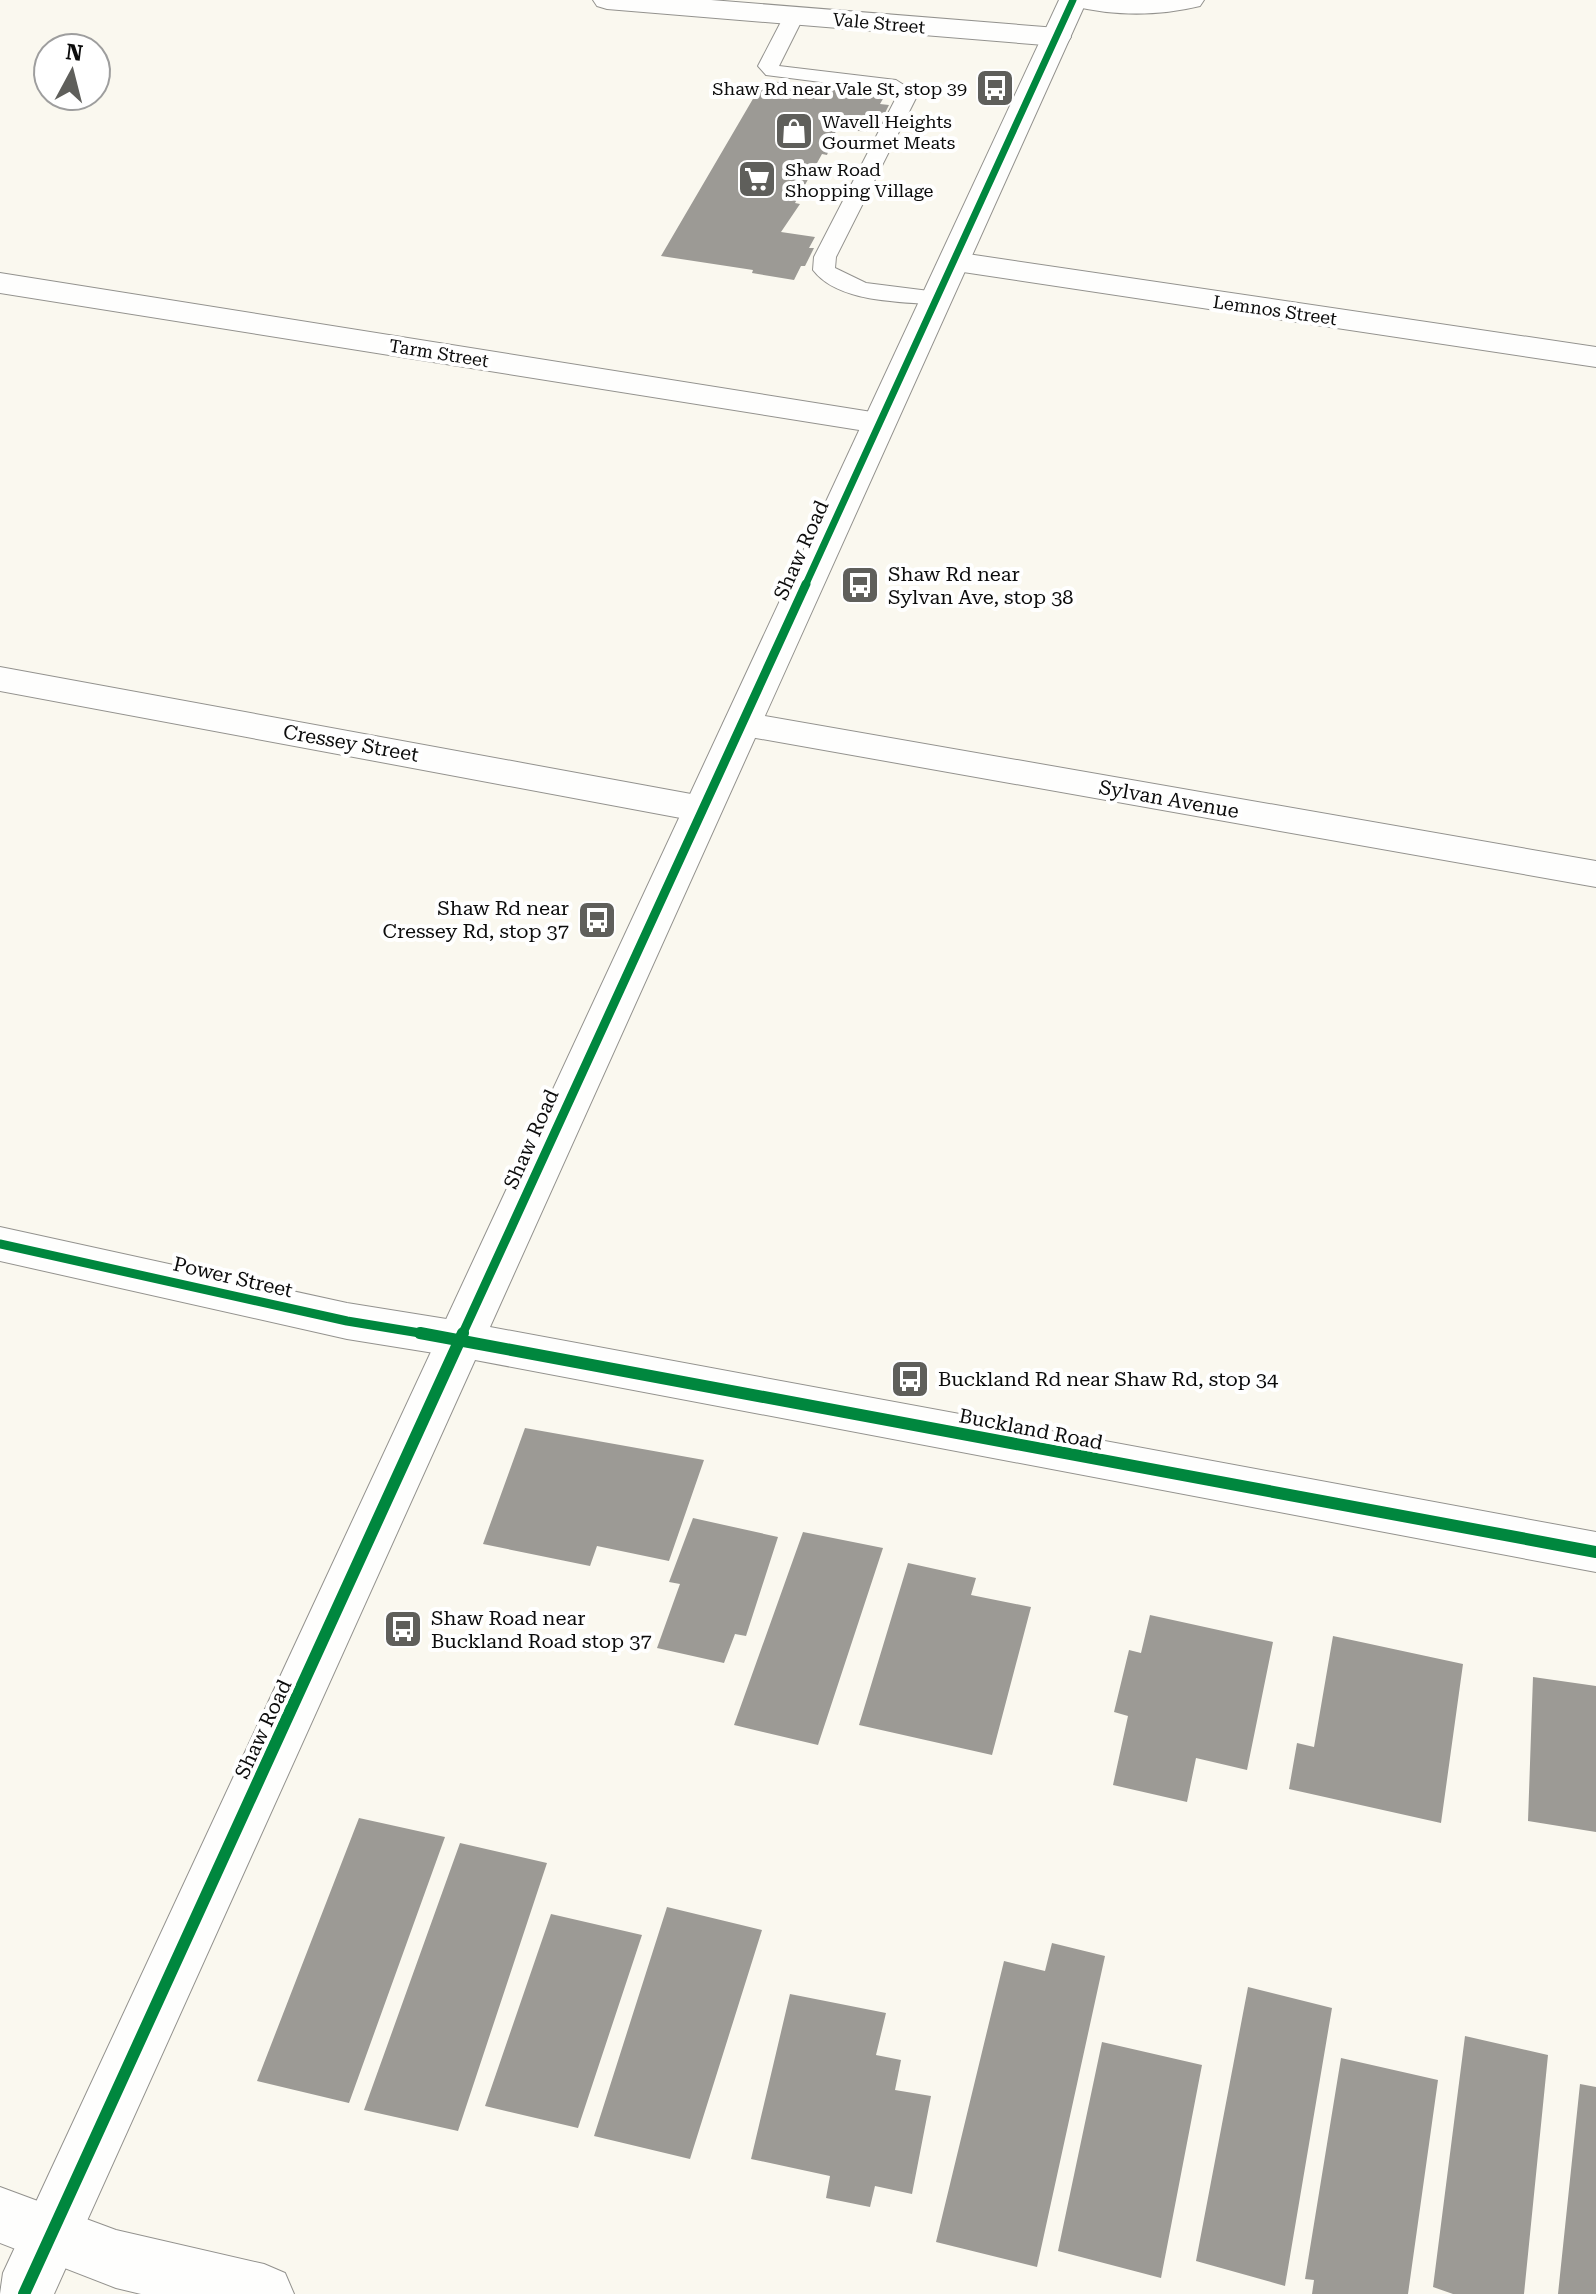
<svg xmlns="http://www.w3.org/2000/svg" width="1596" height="2294" font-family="'Roboto Serif',serif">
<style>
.building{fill:#9c9a95}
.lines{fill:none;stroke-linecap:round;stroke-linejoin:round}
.service-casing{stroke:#93928e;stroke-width:2}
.minor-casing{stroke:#93928e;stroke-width:2}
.tertiary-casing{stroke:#93928e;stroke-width:2}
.path{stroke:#b7b7b5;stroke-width:4;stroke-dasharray:6 3;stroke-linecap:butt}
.service{fill:#fefefd;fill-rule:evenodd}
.minor{fill:#fefefd;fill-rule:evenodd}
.tertiary{fill:#fefefd;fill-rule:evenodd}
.cycleway-far2-casing{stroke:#fff;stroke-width:11}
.cycleway-far1-casing{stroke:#fff;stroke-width:14}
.cycleway-casing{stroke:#fff;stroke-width:17}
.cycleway-far2{stroke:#00873e;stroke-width:7}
.cycleway-far1{stroke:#00873e;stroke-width:9}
.cycleway{stroke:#00873e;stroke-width:12}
.labels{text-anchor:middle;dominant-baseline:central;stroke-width:8;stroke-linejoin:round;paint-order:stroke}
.far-street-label{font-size:18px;fill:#0c0c0c;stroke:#fff}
.far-poi-label{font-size:18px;fill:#0c0c0c;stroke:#fff;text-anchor:start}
.street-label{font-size:20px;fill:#0c0c0c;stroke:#fff}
.poi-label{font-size:20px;fill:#0c0c0c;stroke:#fff;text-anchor:start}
</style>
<rect width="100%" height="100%" fill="#faf8ef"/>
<path class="building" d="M764 80 884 97 880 104 889 105 880 123 872 122 867 132 837 128 827 155 822 154 795 203 800 204 781 232 815 237 809 248H814L805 266H801L794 280 752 273 753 270 661 256Z
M525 1428 704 1460 669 1561 597 1546 590 1566 483 1544Z
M693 1518 778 1537 746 1636 735 1634 724 1663 657 1648 680 1584 669 1582Z
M803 1532 883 1548 818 1745 734 1725Z
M908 1563 976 1578 971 1595 1031 1607 992 1755 859 1725Z
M1150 1615 1273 1642 1247 1770 1196 1758 1187 1802 1113 1785 1128 1716 1114 1712 1129 1650 1141 1653Z
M1333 1636 1463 1664 1441 1823 1289 1789 1297 1743 1314 1747Z
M1533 1677 1596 1686V1832L1528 1821Z
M359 1818 445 1837 349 2103 257 2081Z
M460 1843 547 1863 458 2131 364 2110Z
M667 1907 762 1930 690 2159 594 2136Z
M551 1914 642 1935 578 2128 485 2106Z
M1052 1943 1105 1956 1037 2267 936 2242 1004 1961 1045 1971Z
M1248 1987 1332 2008 1285 2286 1196 2261Z
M790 1994 886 2013 876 2055 901 2060 895 2090 931 2096 912 2194 875 2186 870 2207 826 2198 830 2176 751 2159Z
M1465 2036 1548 2055 1524 2294H1453L1433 2287Z
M1102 2042 1202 2065 1161 2278 1058 2251Z
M1341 2058 1438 2080 1408 2294H1312L1314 2280 1305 2279Z
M1580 2084 1596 2087V2294H1558Z"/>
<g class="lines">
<g class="service-casing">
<path id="service" d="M794 10 804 16 779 66 896 80 918 94 836 257 835 268 866 283 945 293 948 298 945 303 937 305C900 301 838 303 813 270L814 257 897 96 891 91 766 75 758 66 784 16Z"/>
</g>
<g class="minor-casing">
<path id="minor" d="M593 0H711L1057 28 1067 31 1071 37 1067 43 1057 46 607 9 597 6Z
M1069 0H1204L1200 6C1159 16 1114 16 1073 6Z
M954 252 1596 347V367L943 269 938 262 943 255Z
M0 273 878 413 890 416 895 423 890 430 878 433 0 293Z
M0 667 702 796 716 800 722 809 716 818 702 822 0 691Z
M742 712 1596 861V887L728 733 723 724 728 715Z
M0 1227 347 1303 459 1321 475 1326 482 1339 475 1352 459 1357 347 1339 0 1261Z
M0 2187 116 2230 264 2264 285 2273 294 2294H141L116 2288 0 2243Z"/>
</g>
<g class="tertiary-casing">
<path id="tertiary" d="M1059 0H1087L490 1327 1596 1532V1572L475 1360 54 2294H0L3 2273Z"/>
</g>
<path class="path" d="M931 139H958"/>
<use href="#service" class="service"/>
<use href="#minor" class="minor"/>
<use href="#tertiary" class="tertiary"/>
<g class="cycleway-far2-casing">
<path id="cycleway-far2" d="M805 586 1073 0"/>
</g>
<g class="cycleway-far1-casing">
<path id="cycleway-far1" d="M0 1244 347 1321 432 1335
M462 1335 806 584"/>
</g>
<g class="cycleway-casing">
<path id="cycleway" d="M420 1333 1596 1552
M24 2294 463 1333"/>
</g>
<use href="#cycleway-far2" class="cycleway-far2"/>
<use href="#cycleway-far1" class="cycleway-far1"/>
<use href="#cycleway" class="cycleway"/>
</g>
<defs>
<g id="bus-square" transform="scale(2)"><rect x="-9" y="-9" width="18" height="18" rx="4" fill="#5f5f5b" stroke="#fff"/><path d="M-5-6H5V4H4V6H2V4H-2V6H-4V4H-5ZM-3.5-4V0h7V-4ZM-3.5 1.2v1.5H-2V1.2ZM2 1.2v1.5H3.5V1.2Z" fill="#fff"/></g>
<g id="shop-square" transform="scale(2)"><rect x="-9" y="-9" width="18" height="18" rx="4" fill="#5f5f5b" stroke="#fff"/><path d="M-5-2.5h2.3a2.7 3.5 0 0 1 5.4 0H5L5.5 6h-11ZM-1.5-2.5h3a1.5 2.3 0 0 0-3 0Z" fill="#fff"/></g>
<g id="supermarket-square" transform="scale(2)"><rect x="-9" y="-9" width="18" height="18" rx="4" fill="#5f5f5b" stroke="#fff"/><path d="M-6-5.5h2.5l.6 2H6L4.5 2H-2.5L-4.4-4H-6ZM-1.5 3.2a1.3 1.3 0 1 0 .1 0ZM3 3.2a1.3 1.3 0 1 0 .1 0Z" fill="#fff"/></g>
</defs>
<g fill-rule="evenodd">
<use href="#bus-square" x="995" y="88"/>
<use href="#shop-square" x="794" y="131"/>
<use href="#supermarket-square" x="757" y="179"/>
<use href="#bus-square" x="860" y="585"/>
<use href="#bus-square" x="597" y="920"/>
<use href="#bus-square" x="910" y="1379"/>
<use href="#bus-square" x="403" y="1629"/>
</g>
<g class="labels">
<g class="far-street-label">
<text transform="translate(879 23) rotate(5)">Vale Street</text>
<text transform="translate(1275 310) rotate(8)">Lemnos Street</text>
<text transform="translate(439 353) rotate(9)">Tarm Street</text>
</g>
<g class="far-poi-label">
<text x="967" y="88" text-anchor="end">Shaw Rd near Vale St, stop 39</text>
<text x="822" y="121">Wavell Heights<tspan x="822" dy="21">Gourmet Meats</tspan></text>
<text x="785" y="169">Shaw Road<tspan x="785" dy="21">Shopping Village</tspan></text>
</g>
<g class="street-label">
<text transform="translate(801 550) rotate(-66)">Shaw Road</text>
<text transform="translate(351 743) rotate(10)">Cressey Street</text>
<text transform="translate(1169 799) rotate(10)">Sylvan Avenue</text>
<text transform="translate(531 1139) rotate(-66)">Shaw Road</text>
<text transform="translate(233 1277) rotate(13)">Power Street</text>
<text transform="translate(1031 1429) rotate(11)">Buckland Road</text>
<text transform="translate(263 1729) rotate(-65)">Shaw Road</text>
</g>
<g class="poi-label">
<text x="888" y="574">Shaw Rd near<tspan x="888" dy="23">Sylvan Ave, stop 38</tspan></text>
<text x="569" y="908" text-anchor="end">Shaw Rd near<tspan x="569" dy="23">Cressey Rd, stop 37</tspan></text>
<text x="938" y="1379">Buckland Rd near Shaw Rd, stop 34</text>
<text x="431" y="1618">Shaw Road near<tspan x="431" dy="23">Buckland Road stop 37</tspan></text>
</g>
</g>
<g transform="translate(72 72) rotate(7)"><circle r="38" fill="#ffffff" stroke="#9e9e9e" stroke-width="2"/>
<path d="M0-6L14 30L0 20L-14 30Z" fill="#5f5f5b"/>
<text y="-12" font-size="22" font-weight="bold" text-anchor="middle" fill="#0c0c0c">N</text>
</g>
</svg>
